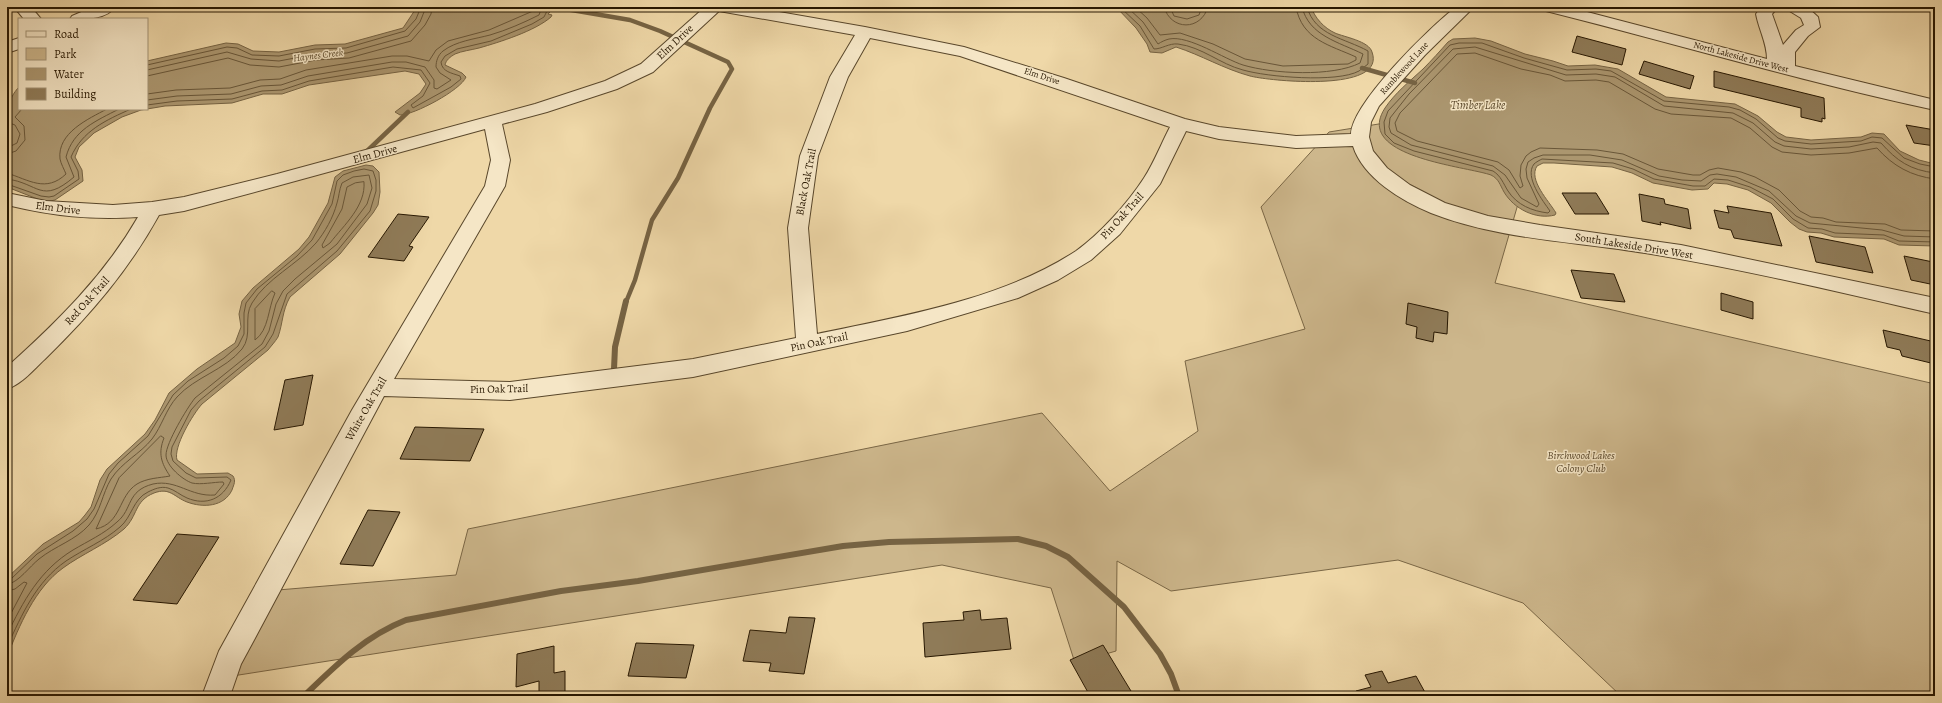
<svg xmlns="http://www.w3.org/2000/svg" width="1942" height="703" font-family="Alegreya,serif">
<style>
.green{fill:#cdb78c;stroke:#7a6746}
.water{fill:#ab966f;stroke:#766343}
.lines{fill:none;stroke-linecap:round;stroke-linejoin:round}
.shore{stroke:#695638;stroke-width:1}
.stream-far1{stroke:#766343;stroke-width:4.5}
.stream{stroke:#766343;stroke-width:6}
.building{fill:#8f7b58;stroke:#271701}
.street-casing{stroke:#59472b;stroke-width:2}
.street{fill:#f5e6c6;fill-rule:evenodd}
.labels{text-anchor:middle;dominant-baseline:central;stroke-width:3;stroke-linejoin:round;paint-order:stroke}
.far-street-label{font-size:9px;fill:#271701;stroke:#f5e6c6}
.far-water-label{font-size:10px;font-style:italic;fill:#5c4a2d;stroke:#f5e6c6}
.street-label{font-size:11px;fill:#271701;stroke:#f5e6c6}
.park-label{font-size:11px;font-style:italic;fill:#59472b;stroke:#f5e6c6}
.water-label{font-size:12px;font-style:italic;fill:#5c4a2d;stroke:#f5e6c6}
</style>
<rect width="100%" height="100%" fill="#efd8a8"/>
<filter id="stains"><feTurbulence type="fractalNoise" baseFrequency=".005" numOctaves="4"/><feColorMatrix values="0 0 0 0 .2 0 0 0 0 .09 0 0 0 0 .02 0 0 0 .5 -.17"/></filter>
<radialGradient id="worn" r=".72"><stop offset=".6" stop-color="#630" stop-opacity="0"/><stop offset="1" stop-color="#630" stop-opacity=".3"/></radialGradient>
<path class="green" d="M1416 118 1534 149 1495 283 1935 384V696H1621L1523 603 1398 560 1171 591 1117 561 1116 651 1075 663 1051 588 942 565 226 677 266 591 456 575 468 529 1042 413 1110 491 1198 431 1185 361 1305 329 1261 207 1329 132Z"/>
<path class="water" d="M417 7H565L552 10 548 14 552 15 551 17C535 31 500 42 479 48 471 50 462 51 455 54 450 57 446 60 445 65L462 73 466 77C461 90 414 115 400 115L395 112 420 93 426 84 419 74 405 71 309 85 282 94H263L232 103 165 106 141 110 122 117 94 133 79 147 75 157 82 170 83 181 55 200 50 201 40 200 7 187V140L10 138 11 133C0 121 9 97 19 87V109H147V61L226 43 238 44 253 51 279 52 315 45 345 44 403 28Z
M1116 7H1173L1186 10 1198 7H1311C1315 18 1324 28 1335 33 1344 37 1369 41 1372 52 1387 93 1269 81 1250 76 1224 69 1201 55 1176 47L1162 53 1150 52 1147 44 1136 28Z
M1475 38 1491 41 1525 54 1553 61 1568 66 1595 65 1618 69 1666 97 1735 104 1758 116 1777 132 1786 137 1811 140 1861 137 1872 133 1884 134 1900 151 1919 160 1935 164V246L1899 245 1884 239 1834 237 1821 233 1807 232 1799 229 1790 222 1771 203 1748 190 1727 184 1714 183 1708 189 1692 190 1653 183 1632 173 1612 167 1554 163H1543L1537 166C1528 180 1549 201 1556 213L1555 215C1536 220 1514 209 1504 192 1500 185 1499 179 1491 175 1465 166 1353 157 1385 108 1395 93 1410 81 1423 69 1432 60 1440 51 1448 42L1453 39Z
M366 165 373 166 379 172 380 192 378 205 373 213 340 254 290 297C282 311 283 323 278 337 275 342 271 346 268 350L202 404C193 414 173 447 177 460L197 474 228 473 233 476C236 481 234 484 232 490 224 507 203 508 187 502 174 497 170 487 154 493 134 501 138 516 124 529 105 545 82 554 63 568 35 588 19 626 7 657V578L43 544 79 522 85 515 91 507 100 480 107 469 145 434 155 420 169 393 197 369 235 343 241 327 239 314 242 301 253 288 299 249 309 237 328 203 335 177 343 171Z"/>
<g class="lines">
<path class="shore" d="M1120 7 1140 26 1154 49C1162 49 1169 43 1178 44 1202 47 1220 64 1243 70 1267 77 1337 83 1359 71 1362 69 1365 66 1368 64V51C1345 38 1315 36 1307 7
M1127 7 1143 22 1158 44C1161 42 1165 40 1169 39 1189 35 1224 59 1243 65 1273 74 1332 77 1360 63L1363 54C1339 42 1309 36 1302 7
M1135 7 1147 18 1160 35 1180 33 1213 44 1245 59 1283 66 1348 64 1356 60V57C1330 45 1302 40 1296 7
M1164 7C1171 31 1201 31 1208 7
M1170 7 1174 16 1187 19 1199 15 1202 7
M147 65 227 47 237 48 252 55 279 56 315 49 346 48 405 31 416 19 421 7
M147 70 227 52 251 59 279 61 316 54 347 53 408 36 420 22 426 7
M147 76 228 58 250 65 279 67 316 60 349 58 411 41 425 25 431 14 432 7
M147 94 176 90 230 88 260 80 280 79 306 70 392 56H407L429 61 436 50 448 41 489 30 533 11 535 7
M147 100 177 96 231 94 261 86 281 85 308 76 392 62H406L425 67 434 80V88L437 89 451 80 440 73 436 67C436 61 438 55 443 51 456 41 475 39 490 35 507 30 523 23 539 15L542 7
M147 105 177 101 232 99 262 91 282 90 309 81 393 67 421 70 430 83 423 96 411 105 413 108 451 87 461 79 460 76C452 73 442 72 441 62L445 56 457 49 491 41 532 24 544 17 549 7
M7 122 15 125 20 134 17 143 7 148
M7 154 16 151 25 140 24 126 15 117 22 109
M1935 167 1920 164 1904 158 1882 138 1872 137 1861 141 1811 144 1785 141 1778 138 1756 119 1740 110 1729 107 1664 101 1611 71 1596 69 1567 70 1524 58 1482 43H1459L1450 45 1388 111 1384 122 1385 134 1394 143 1414 151 1493 171C1501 176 1503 183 1508 191 1517 205 1532 211 1548 213L1550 211C1543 201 1524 177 1534 164 1536 162 1540 160 1542 159L1613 163 1633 169 1654 179 1693 186H1705L1714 179 1728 180 1750 187 1773 199 1793 219 1808 228 1822 229 1835 233 1884 235 1899 241 1935 242
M7 173C29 180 46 193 66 174 64 169 61 164 60 159 57 133 88 119 107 109
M1935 173C1910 170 1897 161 1881 143L1873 142 1849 147 1811 149 1784 146 1775 142 1753 123 1733 113 1664 106 1615 77 1596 74 1566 75 1475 47 1453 49 1409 94 1390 118 1389 127 1391 133 1411 145 1493 166 1505 175 1521 198 1537 207 1539 204 1527 178 1526 169 1528 162 1534 158 1543 155H1590L1622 160 1659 176 1682 180 1701 181 1710 175 1717 174 1736 177 1769 191 1796 216 1810 223 1882 230 1904 236 1935 237
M7 179C39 183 41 205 74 177L66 157C73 130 96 121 119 109
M1935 179C1911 176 1893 166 1877 148L1849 153 1811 155 1782 152 1772 147 1750 128 1731 118 1671 114 1655 109 1609 82 1596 80 1565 81 1550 75 1521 69 1475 53 1457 54 1400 113 1395 123 1397 131 1417 141 1498 162 1509 170 1520 188 1523 186 1520 176 1521 165 1526 156 1531 152 1540 148 1597 150 1623 154 1658 169 1693 175H1700L1709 170 1718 168 1741 172 1755 177 1779 190 1800 211 1811 217 1823 218 1836 222 1885 224 1901 230 1935 231
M364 182C366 206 344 225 330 243L323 248 322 245 342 209 347 187 355 183Z
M7 184 41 196 49 197 54 196 79 179 78 171 71 157C82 131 106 120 131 109
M272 291 275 293C268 308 269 330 255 340V309Z
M161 436 164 438C158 453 161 463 170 476 159 478 147 478 137 484 118 496 122 523 96 529L119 478Z
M7 580 11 579 37 554 73 531 87 519 94 509 109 474 118 463 148 436 173 395 188 381 224 358 238 346 244 334V313L246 303 257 289 297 256 312 240 332 204 337 181 343 175 354 171 364 169 373 171 376 180V191L370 211 337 251 287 294 273 334 265 347 199 401 191 410 172 447 171 454 173 461 186 473 196 478 227 477 231 480C223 499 206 506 187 498 180 495 175 490 168 488 161 486 154 489 148 492 133 499 132 517 120 527 104 541 84 549 66 561 36 582 22 614 7 647
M7 585C20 581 29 567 39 559 55 546 76 540 89 525 101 511 102 494 111 479 122 462 140 454 152 439 162 426 166 409 177 397 195 377 225 370 242 349 253 335 243 317 252 303 267 278 297 265 316 243 325 232 333 218 337 203 339 197 339 190 342 183L353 177 369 175 372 188 367 204 337 244 295 279 283 291 276 304 269 331 262 344 195 398C187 408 166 443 166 455 166 466 183 480 192 483 201 485 214 482 223 482L224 484 215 495C190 497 177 479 153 484 126 491 133 509 117 522 104 534 88 541 73 550 40 570 23 601 7 635
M7 591 15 589 24 582 27 583 7 621"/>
<path class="stream-far1" d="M554 7 630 20 660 31 728 62 732 69 710 108 678 178 652 220 635 280 626 302
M1362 68 1415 83
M365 153 408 112"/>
<path class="stream" d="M614 369 615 347 626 301
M304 696C335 666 365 636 406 620L561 591 638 581 843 546 889 542 1018 539 1046 546 1068 557 1124 607 1160 654 1171 674 1179 696"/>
</g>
<path class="building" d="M1577 36 1626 49 1622 65 1572 52Z
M1644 61 1694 76 1690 89 1639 74Z
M1714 71 1824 98 1825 119 1822 118V122L1801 117V108L1714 87Z
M1906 125 1935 130V146L1914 143Z
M1562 193H1596L1609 214H1575Z
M1639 194 1664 199 1665 204 1688 209 1691 229 1660 222 1661 225 1642 221Z
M1727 206 1771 213 1782 246 1734 238 1731 230 1719 228 1714 210 1729 213Z
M398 214 429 217 409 246 413 247 404 261 368 257Z
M1809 236 1865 247 1873 273 1816 262Z
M1904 256 1933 262 1935 270V285L1911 280Z
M1571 270 1614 274 1625 302 1581 298Z
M1721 293 1753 302V319L1721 310Z
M1408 303 1448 312 1447 334 1434 332 1433 342 1416 338 1417 327 1406 324Z
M1883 330 1935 342V364L1902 356 1900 350 1887 347Z
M313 375 303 425 274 430 285 380Z
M415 427 484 429 470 461 400 459Z
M368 510 400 512 373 566 340 564Z
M177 534 219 537 177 604 133 600Z
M980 610 981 620 1007 618 1011 649 925 657 923 623 964 620 963 612Z
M789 617 815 618 804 674 769 671 771 663 743 661 750 630 786 633Z
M636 643 694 645 686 678 628 676Z
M1103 645 1134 696H1090L1070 660Z
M554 646V673L565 671V696H539V681L516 687 517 654Z
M1382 671 1388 683 1416 676 1427 696H1357L1356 691 1371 687 1365 675Z"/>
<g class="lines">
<g class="street-casing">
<path id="street" d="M14 7H31L41 19H24Z
M93 7H115C106 20 84 19 70 19L72 16Z
M705 7H750L865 27 964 47 1064 78 1185 119 1219 127 1296 136 1351 134C1352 103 1430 27 1456 7H1474L1425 55 1379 106 1371 122 1369 137 1373 151 1387 168 1410 185 1445 203 1488 216 1540 225 1681 245 1935 298V314C1839 292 1743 269 1645 253 1574 241 1500 240 1431 213 1402 201 1363 178 1353 146L1296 148 1219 139 1186 131 1160 184 1120 234 1091 260 1058 280 1018 298 907 331 693 377 510 400 384 396 254 640 241 664 230 696H202L219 651 352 410 485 186 491 160 485 129 277 186 184 211 159 215C128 271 91 314 45 359 34 369 22 384 7 389V367C57 322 104 276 138 217 91 220 53 216 7 205V193L46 201 113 205 152 202 184 197 277 174 535 104 605 81 641 64ZM719 11 855 35 830 77 800 156 788 228 796 338 693 359 510 382 394 379 505 186 510 160 502 124 547 112 617 89 653 72ZM870 38 960 56 1170 127C1161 144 1154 163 1144 178 1128 203 1100 234 1076 251 1001 300 903 316 817 334L808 228 818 156 848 77Z
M1540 7H1568L1767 59C1767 43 1759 30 1756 14L1761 7H1778L1772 14 1783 45 1796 30 1804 25 1801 18 1788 10 1786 7H1807L1818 17 1820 27 1808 36 1795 52V66L1935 100V110C1803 82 1674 43 1542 10Z
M19 38V49L7 53V42Z"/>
</g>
<use href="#street" class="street"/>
</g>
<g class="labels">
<g class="far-street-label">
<text transform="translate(1741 57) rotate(15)">North Lakeside Drive West</text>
<text transform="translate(1404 68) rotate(-48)">Ramblewood Lane</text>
<text transform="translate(1042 76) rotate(18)">Elm Drive</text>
</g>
<g class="far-water-label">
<text transform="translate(318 55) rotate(-7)">Haynes Creek</text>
</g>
<g class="street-label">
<text transform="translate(675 42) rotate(-43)">Elm Drive</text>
<text transform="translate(375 154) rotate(-15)">Elm Drive</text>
<text transform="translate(806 182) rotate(-79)">Black Oak Trail</text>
<text transform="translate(58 208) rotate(7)">Elm Drive</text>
<text transform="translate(1122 216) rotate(-48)">Pin Oak Trail</text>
<text transform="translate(1634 246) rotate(9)">South Lakeside Drive West</text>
<text transform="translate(87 301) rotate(-48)">Red Oak Trail</text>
<text transform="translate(819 342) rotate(-12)">Pin Oak Trail</text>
<text transform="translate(499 389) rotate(-1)">Pin Oak Trail</text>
<text transform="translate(366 409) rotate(-60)">White Oak Trail</text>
</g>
<g class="park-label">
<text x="1581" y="455">Birchwood Lakes<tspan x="1581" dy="13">Colony Club</tspan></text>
</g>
<g class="water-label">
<text x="1478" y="105">Timber Lake</text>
</g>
</g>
<rect width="1942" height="703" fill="none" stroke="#efd8a8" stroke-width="24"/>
<rect x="8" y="8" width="1926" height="687" fill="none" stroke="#271701" stroke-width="2"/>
<rect x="12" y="12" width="1918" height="679" fill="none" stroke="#271701"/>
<rect x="18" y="18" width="130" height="92" fill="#f5e6c6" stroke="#a39377"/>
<rect x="26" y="31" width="20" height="6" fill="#f5e6c6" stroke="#a39377"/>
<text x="54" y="38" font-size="12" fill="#271701">Road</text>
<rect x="26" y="48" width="20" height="12" fill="#cdb78c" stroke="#a39377"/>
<text x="54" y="58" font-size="12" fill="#271701">Park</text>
<rect x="26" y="68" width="20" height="12" fill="#ab966f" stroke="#a39377"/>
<text x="54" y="78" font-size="12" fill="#271701">Water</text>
<rect x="26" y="88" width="20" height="12" fill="#8f7b58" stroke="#a39377"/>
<text x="54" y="98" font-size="12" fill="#271701">Building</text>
<rect width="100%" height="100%" filter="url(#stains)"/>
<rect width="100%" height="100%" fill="url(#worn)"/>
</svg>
